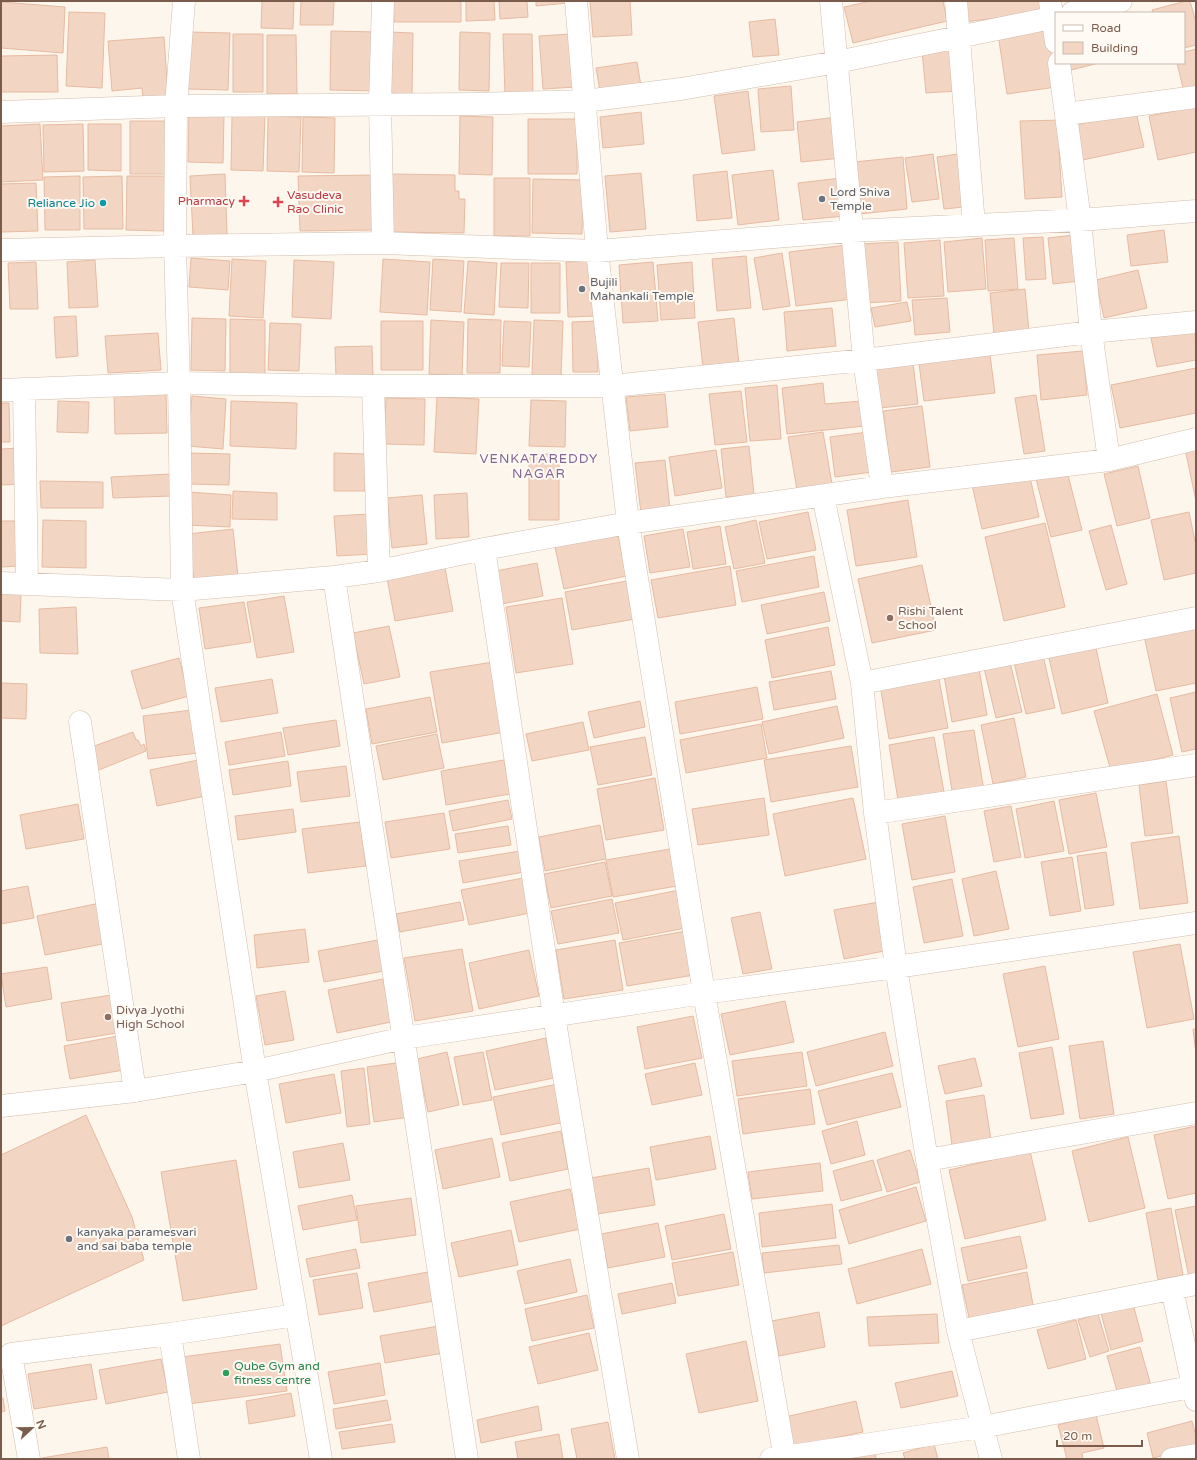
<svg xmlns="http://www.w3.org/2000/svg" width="1197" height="1460" font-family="'Varela Round',sans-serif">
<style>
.building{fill:#f3d5c3;stroke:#e6bba3}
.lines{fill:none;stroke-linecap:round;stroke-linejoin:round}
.minor-casing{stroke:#d1beb0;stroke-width:23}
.minor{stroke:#fff;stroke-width:22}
.worship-dot{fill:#6b7280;stroke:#fffaf3;stroke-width:1.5}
.health-dot{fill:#e0444e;stroke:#fffaf3;stroke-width:1.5}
.culture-dot{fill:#0f9aa8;stroke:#fffaf3;stroke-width:1.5}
.education-dot{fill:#8d6e63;stroke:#fffaf3;stroke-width:1.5}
.leisure-dot{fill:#2e9e5b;stroke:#fffaf3;stroke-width:1.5}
.labels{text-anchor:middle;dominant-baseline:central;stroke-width:4;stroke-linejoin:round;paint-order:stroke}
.worship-label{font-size:12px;fill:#5b616d;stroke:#fffaf3;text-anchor:start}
.health-label{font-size:12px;fill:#be3a42;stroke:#fffaf3;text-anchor:start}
.culture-label{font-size:12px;fill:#0d838f;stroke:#fffaf3;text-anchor:end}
.education-label{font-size:12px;fill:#785e54;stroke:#fffaf3;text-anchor:start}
.leisure-label{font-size:12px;fill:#27864d;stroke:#fffaf3;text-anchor:start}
.neighbourhood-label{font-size:13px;letter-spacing:1px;fill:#846695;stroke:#fffaf3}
</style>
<rect width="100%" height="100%" fill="#fdf6ec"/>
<path class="building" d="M262 1H294L293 29 261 28Z
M301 1H334L333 25H300Z
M393 1H461V22H394Z
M466 1H494L495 20 466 21Z
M499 1H527L528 17 500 19Z
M536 1H568V3L536 6Z
M590 1H630L632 35 593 37Z
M871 1H943L947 21 853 43 844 7Z
M961 1H1044L1046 12 964 22Z
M1186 1H1190L1196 22V45L1184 48V13H1153L1152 10Z
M1 2 65 7 63 53 1 48Z
M69 12 105 13 102 88 66 86Z
M775 19 779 55 753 57 749 22Z
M1047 27 1056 87 1007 94 998 34Z
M331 31 378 32 377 91 330 90Z
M188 32 230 33 228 90 187 89Z
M389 32 413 33 412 94 388 93Z
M460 32 490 33 489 91 459 90Z
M233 34H263V92H233Z
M503 34H532L533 94 505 95Z
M571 34 575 87 543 89 539 36Z
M267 35H296L297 94H267Z
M164 37 168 97 143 98 142 88 112 91 108 41Z
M954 48 958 91 926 93 922 51Z
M1196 49V89L1184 92 1177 63H1184V52Z
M57 55 58 92H1V56Z
M637 62 641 86 600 91 596 68Z
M1069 63H1099L1071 70Z
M791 86 794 130 761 132 758 89Z
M748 91 755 150 722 154 714 96Z
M1196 107V152L1158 160 1149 116Z
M641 112 644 144 603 148 600 117Z
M1136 112 1144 147 1078 161 1071 126Z
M189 114 224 115 223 163 188 162Z
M232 116H265L263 171 231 170Z
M268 116 301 117 299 172 267 171Z
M460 116 493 117 492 175 459 174Z
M303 117 335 118 334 173 302 172Z
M837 117 842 158 801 162 797 122Z
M528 119H577V174H528Z
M1063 120 1064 150H1059L1062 197 1025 199 1020 121Z
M130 121H169V174H130Z
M40 124 43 180 1 182V126Z
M83 124 84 171 44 172 43 125Z
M88 124H121V171L88 170Z
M933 154 939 199 912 202 905 158Z
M958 154 964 207 944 209 937 157Z
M903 157 907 209 859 214 854 162Z
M773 170 779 220 738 225 732 175Z
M727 171 732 218 697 221 693 175Z
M641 173 646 229 610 232 605 176Z
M225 174 227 234 193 236 190 176Z
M392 174 455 175V191H459V199H465L464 233 391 232Z
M374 175 375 230 300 231 298 176Z
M80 176V230H45L44 177Z
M122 176 123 229H84L83 177Z
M127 176H165L164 231 126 230Z
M494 178H530V236H494Z
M841 178 845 216 803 220 798 183Z
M533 179 583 180 582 234 532 233Z
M36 183 38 231 1 232V184Z
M1164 230 1168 262 1131 266 1127 235Z
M1074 235 1079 281 1053 284 1048 238Z
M1043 237 1046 279 1026 280 1023 238Z
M982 238 986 289 948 292 944 242Z
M1014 238 1018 289 988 291 985 240Z
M940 240 944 296 908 298 904 243Z
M898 242 901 301 864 303 861 244Z
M847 245 853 299 796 306 789 252Z
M782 253 790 306 763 310 754 258Z
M746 256 751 308 717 311 712 259Z
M191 258 230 261 228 290 189 287Z
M232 259 266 261 263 318 229 316Z
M383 259 430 262 427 315 380 312Z
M433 259 464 261 461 312 430 310Z
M95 260 98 307 69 308 67 262Z
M294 260 334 262 331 319 292 317Z
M468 261 497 263 494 315 464 313Z
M595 261 597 316 568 317 566 262Z
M36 262 38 309H10L8 263Z
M653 262 658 321 623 323 619 265Z
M692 262 695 318 661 320 657 265Z
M501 263H529L528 308 499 307Z
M531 263H560V313H531Z
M1138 270 1147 308 1104 318 1096 280Z
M1025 289 1029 331 994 334 990 293Z
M947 298 950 332 915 335 912 300Z
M907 302 911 321 875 327 871 308Z
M832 308 836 346 787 351 784 312Z
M76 316 78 356 56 358 54 317Z
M192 318 226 319 225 371 191 370Z
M734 318 739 364 703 368 698 322Z
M230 319 265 320V374H230Z
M468 319 501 320 500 373H467Z
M431 320 464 322 462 376 429 374Z
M534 320 563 321 561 376H532Z
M381 321H423V370H381Z
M504 321 531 322 529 367 502 366Z
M597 321 598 372H573L572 322Z
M270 323 301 324 299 371 268 370Z
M1195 330 1196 360 1157 367 1151 338Z
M158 333 161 370 108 373 105 336Z
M372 346 373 376 336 377 335 347Z
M1083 351 1087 395 1041 400 1037 355Z
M990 355 995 393 924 401 919 364Z
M913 363 918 404 880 408 875 367Z
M1196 368V413L1120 428 1111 385Z
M823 383 825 404 862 401 865 426 787 434 782 388Z
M777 385 781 439 750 441 745 388Z
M741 391 747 442 715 445 709 394Z
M166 394 167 433 115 434 114 395Z
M665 394 668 427 630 431 626 397Z
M1036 395 1045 451 1024 454 1015 398Z
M192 396 226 399 223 449 188 446Z
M437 397 479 399 476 454 434 452Z
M386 398 425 399 424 445 384 444Z
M531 400 566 401 565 447 529 446Z
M58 401 89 402 88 433 57 432Z
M231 401 297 403 296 449 230 446Z
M1 403H9L10 442H1Z
M922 406 930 467 891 472 883 411Z
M823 432 832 484 797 490 788 437Z
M868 432 872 472 835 477 830 437Z
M1196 442V501L1184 444Z
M749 446 754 495 726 497 721 449Z
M20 448 21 484 1 485V449Z
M716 450 722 488 675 496 669 457Z
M190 453 230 454 229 485 189 484Z
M334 453 366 454 365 491H334Z
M529 454H559V520H529Z
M665 460 670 510 641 513 635 463Z
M1138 466 1150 518 1117 526 1104 474Z
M1066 467 1082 530 1051 537 1035 475Z
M1029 473 1039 517 982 529 972 485Z
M171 474 172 496 113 498 111 477Z
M40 481 103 482V508H41Z
M233 491 277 493V520L232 519Z
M188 492 231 495 230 527 187 525Z
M467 493 469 537 436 539 434 495Z
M422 495 427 544 392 548 387 498Z
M908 500 917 557 856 566 847 510Z
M808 512 816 550 767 559 759 522Z
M1189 512 1196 546V573L1164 580 1151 520Z
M369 514 372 554 337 556 334 516Z
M43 520 86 521V568L42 567Z
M756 520 765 563 734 569 725 527Z
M1 521H19L20 566 1 567Z
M1045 523 1065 607 1004 621 985 537Z
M1111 525 1127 584 1106 590 1089 531Z
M720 526 726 564 693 569 687 532Z
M233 529 238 577 194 582 188 534Z
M683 529 690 567 650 573 644 536Z
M618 534 626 576 564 589 555 547Z
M814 556 819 587 742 602 736 571Z
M537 563 543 596 502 604 496 571Z
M922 565 936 630 872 643 858 579Z
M730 566 736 605 658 618 651 580Z
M445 568 453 611 395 621 387 578Z
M627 581 635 619 572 630 565 592Z
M824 592 830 621 767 634 761 605Z
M1 593H21L20 622 1 621Z
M284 596 294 652 257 658 247 602Z
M562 598 573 664 516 673 506 607Z
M244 602 251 642 205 649 199 608Z
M76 607 78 654 40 653 39 609Z
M1196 620V683L1156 691 1143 631Z
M389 626 400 677 364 684 353 633Z
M828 627 835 665 772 678 765 640Z
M1094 639 1108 703 1062 714 1047 650Z
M1042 651 1055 708 1026 714 1013 658Z
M179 658 189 696 142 709 131 671Z
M1009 658 1022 712 996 718 983 664Z
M493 662 505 732 442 743 430 672Z
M979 669 987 715 952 722 944 676Z
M831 671 836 699 774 710 769 682Z
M938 674 948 728 889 739 880 685Z
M272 679 278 713 221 722 215 688Z
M1 683 27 684 26 719 1 718Z
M757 687 763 719 680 734 675 702Z
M1196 692V749L1182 752 1170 698Z
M1157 694 1173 755 1111 771 1094 711Z
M430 697 437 732 372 744 366 709Z
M640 701 645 727 594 738 588 712Z
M837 706 844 738 769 754 762 722Z
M192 710 198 753 148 759 143 716Z
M1014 718 1026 777 993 784 981 725Z
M336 720 340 746 288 755 283 728Z
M583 722 589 750 532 761 526 734Z
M761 724 767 758 686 773 680 740Z
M974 730 984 791 953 797 943 734Z
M133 732 136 740H138L141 746 144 744 146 751 94 772 86 749Z
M281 732 285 756 229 765 225 742Z
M437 734 444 768 383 780 376 746Z
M645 737 652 775 598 785 590 747Z
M934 737 944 792 898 800 889 745Z
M851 746 858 787 771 802 764 760Z
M203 759 210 795 157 806 150 770Z
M504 760 510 794 446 805 441 771Z
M288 761 291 786 233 795 229 770Z
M346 766 350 796 301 802 297 772Z
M655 778 664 830 606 840 597 789Z
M1166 781 1173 833 1145 836 1139 785Z
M1096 793 1107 847 1069 854 1059 800Z
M764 798 769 835 698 845 692 809Z
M853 798 866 859 785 876 773 814Z
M508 800 512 819 453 831 449 811Z
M1054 801 1064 851 1025 858 1016 809Z
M78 804 84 839 26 849 20 815Z
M1011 806 1021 857 994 862 984 811Z
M293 809 296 832 238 840 235 816Z
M444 813 450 849 391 858 385 822Z
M945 816 955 872 912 880 902 824Z
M360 822 366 866 308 873 302 829Z
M600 825 606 859 545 871 539 837Z
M508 826 511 845 458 853 455 834Z
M1179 836 1188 903 1140 909 1131 843Z
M670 849 677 886 613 897 606 860Z
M520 851 524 872 463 883 459 861Z
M1106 852 1114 905 1085 909 1077 856Z
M1072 857 1081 911 1050 916 1041 862Z
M605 862 612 896 551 908 544 874Z
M996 871 1009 929 974 936 962 879Z
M523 878 530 913 469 925 461 890Z
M952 879 963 936 924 943 913 887Z
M28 886 34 918 1 924V891Z
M679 890 686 928 623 940 615 903Z
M612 899 619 933 558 944 551 911Z
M460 902 464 920 400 932 396 914Z
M879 902 889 950 844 959 834 910Z
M100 903 108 943 45 955 37 916Z
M760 912 772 969 743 974 731 918Z
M305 929 309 962 257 968 254 935Z
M686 931 694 975 627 986 619 943Z
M378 940 384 971 324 982 318 951Z
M615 940 623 990 564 999 556 950Z
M1180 944 1194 1019 1147 1028 1133 952Z
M462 949 473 1011 415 1021 404 958Z
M529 950 539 996 479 1009 469 963Z
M1045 966 1059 1039 1018 1047 1003 974Z
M47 967 52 999 6 1007 1 974Z
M383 979 391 1022 337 1033 328 990Z
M285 991 294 1040 265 1045 256 996Z
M111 995 117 1033 67 1041 61 1003Z
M785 1001 794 1042 730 1055 721 1014Z
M693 1016 702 1058 645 1069 637 1027Z
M1193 1029H1196V1054Z
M885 1032 893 1066 816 1086 807 1052Z
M118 1036 124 1070 70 1079 64 1046Z
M546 1038 554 1078 495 1090 486 1051Z
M1103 1041 1114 1114 1080 1119 1069 1046Z
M1052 1047 1064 1114 1031 1119 1019 1053Z
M447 1052 459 1105 428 1112 417 1059Z
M483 1052 492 1100 463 1105 454 1057Z
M802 1052 807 1086 737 1096 732 1061Z
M975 1058 982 1086 945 1094 938 1066Z
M403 1062 410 1117 374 1122 367 1067Z
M695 1063 702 1095 652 1105 645 1074Z
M364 1068 370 1124 347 1127 341 1071Z
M892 1073 901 1107 827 1125 818 1091Z
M334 1074 341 1113 286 1123 279 1084Z
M558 1084 565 1122 501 1135 493 1097Z
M810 1089 815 1124 743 1134 738 1099Z
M984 1095 991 1140 952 1145 946 1101Z
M86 1115 132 1217 144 1260 1 1326V1155Z
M857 1121 865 1155 831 1164 822 1131Z
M1196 1126V1193L1168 1199 1154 1135Z
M561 1131 568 1169 510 1181 502 1143Z
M710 1136 716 1169 656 1180 650 1147Z
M1128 1137 1145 1208 1089 1222 1072 1151Z
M492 1138 500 1177 443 1189 435 1150Z
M343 1143 350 1180 299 1188 293 1152Z
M910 1150 920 1182 887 1192 877 1160Z
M1030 1151 1046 1220 965 1239 949 1170Z
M236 1160 257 1289 183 1301 161 1172Z
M873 1160 882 1190 841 1201 833 1171Z
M820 1163 823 1191 752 1199 748 1172Z
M649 1168 655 1205 597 1214 591 1178Z
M916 1187 926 1221 849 1244 839 1210Z
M570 1189 580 1229 519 1242 510 1202Z
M352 1195 357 1220 303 1230 298 1206Z
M411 1198 416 1235 361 1243 356 1206Z
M832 1204 836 1238 762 1247 759 1213Z
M1196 1206V1276L1189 1277 1175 1210Z
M1171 1208 1183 1275 1158 1280 1146 1213Z
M724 1214 731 1249 672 1260 665 1226Z
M658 1223 665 1257 608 1268 601 1234Z
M511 1230 518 1265 459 1277 451 1243Z
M1020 1236 1027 1268 968 1281 961 1248Z
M839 1245 842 1264 764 1273 762 1253Z
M356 1249 360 1268 310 1277 306 1259Z
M922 1249 931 1284 857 1304 848 1269Z
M733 1252 739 1285 678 1296 672 1263Z
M570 1259 577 1292 525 1304 517 1271Z
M428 1272 434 1301 374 1312 368 1283Z
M1027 1272 1034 1310 970 1322 962 1285Z
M357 1273 363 1308 319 1315 313 1280Z
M672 1283 676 1303 622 1314 618 1294Z
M587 1295 594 1328 532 1341 525 1309Z
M1133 1304 1143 1341 1111 1350 1101 1313Z
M819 1312 825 1347 779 1356 772 1321Z
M937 1314 939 1343 869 1346 867 1317Z
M1098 1314 1109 1351 1090 1357 1078 1320Z
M1076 1320 1086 1359 1048 1369 1037 1330Z
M439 1326 444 1353 385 1363 380 1336Z
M589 1333 598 1370 538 1384 529 1347Z
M746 1341 758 1401 699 1413 686 1354Z
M280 1344 287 1391 188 1404 182 1357Z
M1140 1347 1152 1389 1119 1398 1107 1356Z
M161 1359 168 1392 106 1404 99 1370Z
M380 1363 385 1395 334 1404 328 1372Z
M91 1364 97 1399 34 1409 28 1374Z
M952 1371 958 1396 901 1408 895 1383Z
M291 1393 295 1416 249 1424 246 1401Z
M1 1398H3L5 1411 1 1412Z
M387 1400 391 1420 336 1429 333 1409Z
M856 1401 863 1432 792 1447 785 1417Z
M538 1406 542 1430 481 1443 477 1420Z
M1096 1415 1104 1448 1082 1453 1083 1459H1067L1058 1425Z
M1192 1421 1196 1436V1447L1153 1458 1147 1433Z
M608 1422 615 1459H577L571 1429Z
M392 1424 395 1442 342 1449 339 1432Z
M559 1434 563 1459H518L515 1442Z
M934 1444 938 1459H905L903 1453Z
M107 1447 109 1459H43L42 1458Z
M875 1452 876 1459H850L849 1458Z"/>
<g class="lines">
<g class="minor-casing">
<path id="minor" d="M184 1 176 106 175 246 179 383 182 590 255 1071 321 1459
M383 1 380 104 383 243
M576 1 597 251 628 523 704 993 785 1459
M831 1 864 360 882 487
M956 1 974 225
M1050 1 1056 42
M1072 13 1121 1
M1059 63 1080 220 1091 332 1109 460
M1 112 176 106 473 104 585 101 681 89 837 62 1056 17
M1066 114 1196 97
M1 250 175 246 383 243 597 251 851 231 1080 220 1196 211
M373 386 379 571
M24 389 27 584
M1 390 179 383 373 386H612L864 360 1091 332 1196 322
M823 496 862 683 875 813 896 967 927 1160 958 1331 991 1459
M484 549 554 1016 628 1459
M334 577 467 1459
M1 583 182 590 334 577 379 571 484 549 628 523 882 487 1109 460 1196 439
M862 683 1196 618
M80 722 135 1091
M875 813 1196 765
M1 1106 135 1091 255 1071 404 1038 704 993 896 967 1196 923
M927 1160 1196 1113
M1172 1289 1196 1400
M958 1331 1196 1284
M170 1334 296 1315
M29 1459 11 1354 170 1334 189 1459
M771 1459 982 1427 1196 1386
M1172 1459 1196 1455"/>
</g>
<use href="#minor" class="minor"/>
</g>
<g class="worship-dot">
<circle cx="822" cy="199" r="4"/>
<circle cx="582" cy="289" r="4"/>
<circle cx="69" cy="1239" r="4"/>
</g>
<g class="health-dot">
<path d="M242 195h4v4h4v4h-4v4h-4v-4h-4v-4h4z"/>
<path d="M276 196h4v4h4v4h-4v4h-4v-4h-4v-4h4z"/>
</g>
<circle class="culture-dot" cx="103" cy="203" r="4"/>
<g class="education-dot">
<circle cx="890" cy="618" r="4"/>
<circle cx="108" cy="1017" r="4"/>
</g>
<circle class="leisure-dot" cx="226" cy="1373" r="4"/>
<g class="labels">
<g class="worship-label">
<text x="830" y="192">Lord Shiva<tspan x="830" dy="14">Temple</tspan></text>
<text x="590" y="282">Bujili<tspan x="590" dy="14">Mahankali Temple</tspan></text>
<text x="77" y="1232">kanyaka paramesvari<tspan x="77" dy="14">and sai baba temple</tspan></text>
</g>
<g class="health-label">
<text x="287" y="195">Vasudeva<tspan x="287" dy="14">Rao Clinic</tspan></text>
<text x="235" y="201" text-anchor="end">Pharmacy</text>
</g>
<g class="culture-label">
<text x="95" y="203">Reliance Jio</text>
</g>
<g class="education-label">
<text x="898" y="611">Rishi Talent<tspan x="898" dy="14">School</tspan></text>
<text x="116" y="1010">Divya Jyothi<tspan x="116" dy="14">High School</tspan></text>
</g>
<g class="leisure-label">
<text x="234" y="1366">Qube Gym and<tspan x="234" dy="14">fitness centre</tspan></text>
</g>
<g class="neighbourhood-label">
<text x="539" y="459">VENKATAREDDY<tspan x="539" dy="15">NAGAR</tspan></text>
</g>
</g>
<rect width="1197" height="1460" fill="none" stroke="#7a5c4d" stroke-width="4"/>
<rect x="1055" y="12" width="130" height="52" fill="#fffaf3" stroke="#cabbb1"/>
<rect x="1063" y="25" width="20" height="6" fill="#ffffff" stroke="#cabbb1"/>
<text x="1091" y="32" font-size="12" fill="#7a5c4d">Road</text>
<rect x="1063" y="42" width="20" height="12" fill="#f3d5c3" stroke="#cabbb1"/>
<text x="1091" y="52" font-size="12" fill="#7a5c4d">Building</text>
<g transform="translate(32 1428) rotate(68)" stroke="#fffaf3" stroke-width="3" paint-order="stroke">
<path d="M0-3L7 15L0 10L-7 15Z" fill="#7a5c4d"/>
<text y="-6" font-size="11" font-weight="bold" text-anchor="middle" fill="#7a5c4d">N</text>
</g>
<path d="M1057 1440v6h85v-6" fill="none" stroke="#7a5c4d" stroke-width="2"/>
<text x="1063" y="1440" font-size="12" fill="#7a5c4d" stroke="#fffaf3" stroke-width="3" paint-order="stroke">20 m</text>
</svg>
